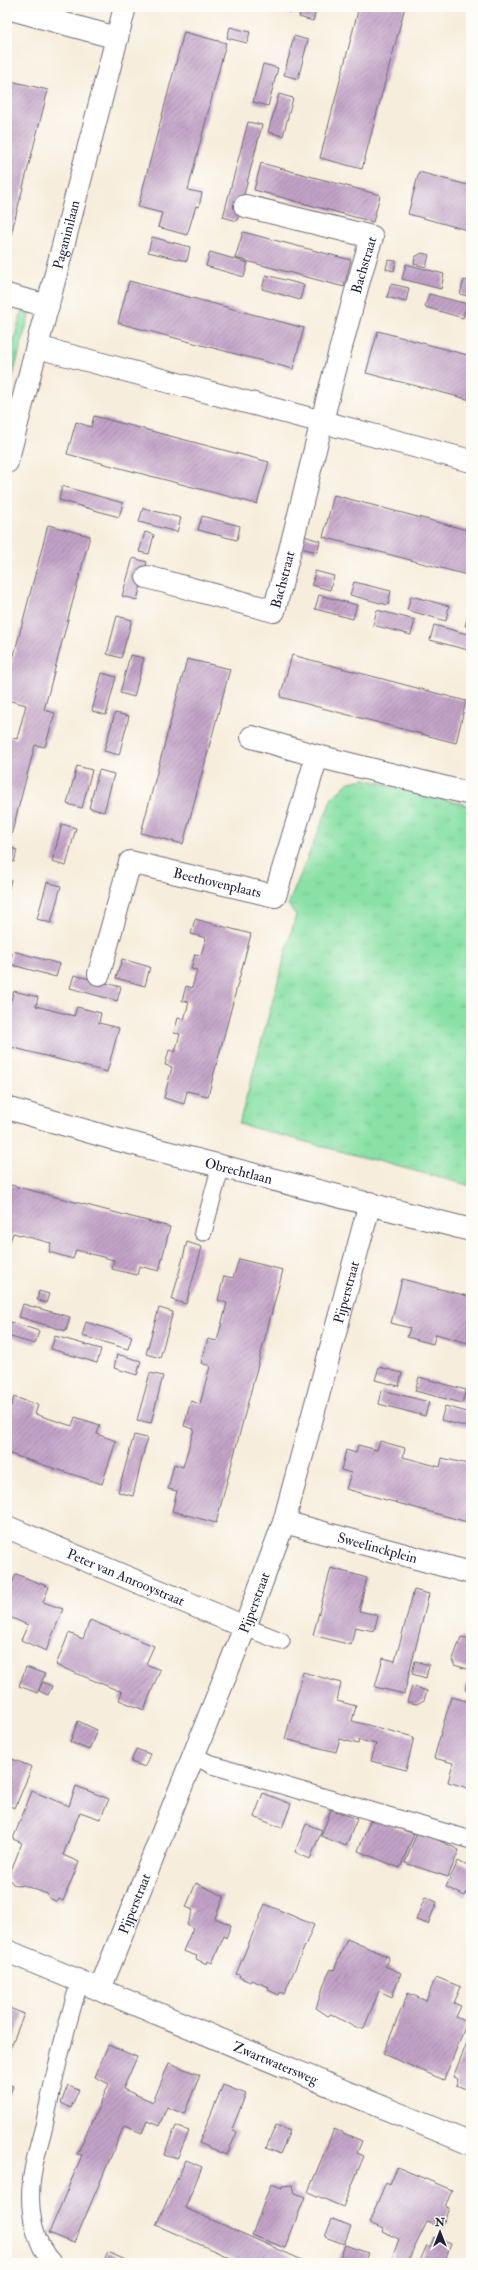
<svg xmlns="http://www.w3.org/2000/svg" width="478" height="2270" font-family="'IM FELL Double Pica',serif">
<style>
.grass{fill:url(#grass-tufts);stroke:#568270}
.building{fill:url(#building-hatch)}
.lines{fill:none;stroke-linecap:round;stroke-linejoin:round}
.service-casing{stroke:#6d6973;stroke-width:19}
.minor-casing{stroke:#6d6973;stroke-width:24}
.service{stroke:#fff;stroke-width:17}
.minor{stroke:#fff;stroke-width:22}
.labels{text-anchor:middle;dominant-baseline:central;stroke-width:4;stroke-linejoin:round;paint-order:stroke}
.street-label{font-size:14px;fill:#22223b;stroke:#fdfcf7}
</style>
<defs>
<pattern id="grass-tufts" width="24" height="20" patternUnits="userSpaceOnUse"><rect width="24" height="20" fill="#89e1a6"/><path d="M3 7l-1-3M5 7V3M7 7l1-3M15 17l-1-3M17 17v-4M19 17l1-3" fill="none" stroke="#76c190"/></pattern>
<pattern id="building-hatch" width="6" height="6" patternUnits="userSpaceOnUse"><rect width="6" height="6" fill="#c2a3c7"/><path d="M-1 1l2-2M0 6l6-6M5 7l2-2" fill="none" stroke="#9d84a3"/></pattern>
</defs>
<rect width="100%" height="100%" fill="#fdfcf7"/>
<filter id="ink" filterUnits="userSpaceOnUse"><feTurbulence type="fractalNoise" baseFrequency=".025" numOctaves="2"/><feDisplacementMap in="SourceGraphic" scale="8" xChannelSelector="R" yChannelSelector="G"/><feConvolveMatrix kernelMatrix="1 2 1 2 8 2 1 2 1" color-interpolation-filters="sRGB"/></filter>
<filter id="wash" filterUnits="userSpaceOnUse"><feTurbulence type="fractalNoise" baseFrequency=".012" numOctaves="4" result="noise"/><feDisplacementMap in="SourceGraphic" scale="16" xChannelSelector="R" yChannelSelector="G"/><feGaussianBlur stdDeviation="0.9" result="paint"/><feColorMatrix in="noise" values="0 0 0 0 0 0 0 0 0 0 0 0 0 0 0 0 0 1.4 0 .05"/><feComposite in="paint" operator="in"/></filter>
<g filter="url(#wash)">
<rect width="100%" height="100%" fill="#f7eddc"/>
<path class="grass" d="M22 310 30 312 7 398V367Z
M365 779 471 806V1186L239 1124 296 915 288 905 332 798 349 782Z"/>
<g id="blocks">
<path class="building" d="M278 7H294L292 13 278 9Z
M302 7H317L313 21 299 17Z
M359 7H405L362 169 320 158Z
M230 27 250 32 247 43 227 38Z
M184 32 226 43 188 190 202 193 199 207 196 206 187 235 158 227 162 213 138 207Z
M294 36 308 40 298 79 284 75Z
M263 64 278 68 268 106 253 102Z
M7 80 48 90 8 246 7 245Z
M279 94 293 98 283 136 268 132Z
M248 122 262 125 237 221 223 217Z
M261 163 380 195 373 222 254 190Z
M419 172 471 186V231L408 214Z
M243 232 351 260 344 287 235 258Z
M152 237 190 247 187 261 148 252Z
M210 252 248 263 244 277 206 266Z
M422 253 429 255 426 267 414 264 415 257Z
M388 260 396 261 394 271 386 269Z
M406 264 444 274 441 289 402 279Z
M266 275 304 285 300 300 262 289Z
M464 280 471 282V297L460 294Z
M129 281 304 328 293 369 118 323Z
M391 284 409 288 406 302 387 297Z
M429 294 467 304 463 318 425 307Z
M378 331 471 356V400L366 373Z
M94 416 269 462 257 504 67 454 76 422 91 427Z
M62 486 123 503 119 517 59 500Z
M334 495 471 531V576L323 537Z
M143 508 181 518 177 532 139 522Z
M202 516 240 526 237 540 198 530Z
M48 525 90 536 44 710 55 713 45 747 35 745 8 847 17 850 14 862 7 860V736L17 739 26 705 7 700V682Z
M145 532 154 535 149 554 139 552Z
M304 536 320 541 317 552 301 548Z
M133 558 147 562 137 600 122 596Z
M315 571 334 576 330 590 312 585Z
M354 582 391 591 388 605 350 595Z
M319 595 357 605 353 619 315 609Z
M411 596 449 606 446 621 407 610Z
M377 610 415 620 411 635 373 625Z
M469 612 471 613V627L465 626Z
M117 616 132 620 121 658 107 654Z
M434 625 471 635 468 650 430 640Z
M130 655 144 658 134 697 120 693Z
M292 655 466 701 456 743 280 697Z
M187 659 230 669 183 844 141 833Z
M102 673 116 677 106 715 92 711Z
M115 713 129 716 119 755 104 751Z
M77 766 92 770 82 808 67 804Z
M99 770 114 774 104 812 89 808Z
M62 824 76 828 66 866 52 862Z
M7 878 11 880 8 892 7 891Z
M47 882 61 886 51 923 37 919Z
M195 919 251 934 208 1096 187 1091 184 1104 164 1098 172 1067 165 1065 169 1050 175 1052 180 1034 174 1033 178 1018 184 1020 189 1002 182 1001 186 986 192 988 197 970 191 969 195 954 201 955 206 938 191 934Z
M13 951 60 964 56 977 9 964Z
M122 959 150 967 145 986 116 978Z
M74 975 121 987 117 1001 70 988Z
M14 991 38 997 36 1006 74 1016 77 1007 101 1013 99 1023 119 1028 107 1072 7 1046V999L11 1000Z
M7 1184 170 1227 159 1271 139 1266 137 1275 112 1269 114 1260 76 1250 73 1259 49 1252 51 1243 13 1233 10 1242 7 1241Z
M187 1242 202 1247 186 1304 172 1300Z
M239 1259 283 1270 216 1523 172 1511 177 1491 168 1489 174 1464 183 1467 194 1429 184 1426 191 1401 200 1404 210 1366 201 1363 208 1339 217 1341 227 1303 218 1300 224 1276 233 1278Z
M402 1279 471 1297V1344L436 1334 433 1344 407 1337 410 1328 391 1323Z
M39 1291 49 1294 46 1303 37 1300Z
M23 1304 70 1317 66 1331 19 1317Z
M159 1308 173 1312 160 1358 146 1354Z
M7 1321 39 1331 35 1344 7 1336Z
M86 1322 132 1336 128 1349 82 1336Z
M55 1336 101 1349 97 1363 51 1349Z
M117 1354 141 1361 137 1375 114 1368Z
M379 1367 402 1373 399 1386 375 1380Z
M150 1373 163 1376 151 1423 137 1420Z
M419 1377 466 1390 462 1403 415 1391Z
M382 1390 429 1402 425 1416 379 1404Z
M14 1397 38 1405 35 1414 72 1426 75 1417 100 1425 97 1434 116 1441 102 1484 7 1453V1405L11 1406Z
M445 1406 471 1413V1428L441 1420Z
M134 1435 147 1438 133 1496 118 1492Z
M380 1441 405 1448 403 1457 440 1467 442 1458 468 1464 466 1474 471 1475V1523L346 1489 351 1473 341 1470 346 1450 356 1453 358 1445 377 1450Z
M331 1568 367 1578 359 1611 378 1615 374 1631 355 1627 351 1645 313 1635Z
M16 1574 49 1587 43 1602 63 1609 46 1651 21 1640 28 1625 7 1616V1596Z
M414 1590 429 1594 404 1694 375 1687 383 1658 395 1661Z
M90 1620 154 1646 146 1664 160 1670 144 1710 119 1700 122 1692 56 1665 69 1633 83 1639Z
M461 1637 471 1639V1670L454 1665V1662H452Z
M415 1661 429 1665 426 1678 412 1674Z
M26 1667 45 1674 37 1693 19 1686Z
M303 1672 341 1683 337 1701 356 1706 352 1721 414 1737 406 1770 371 1761 376 1744 359 1740 358 1744 340 1739 336 1752 285 1739Z
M469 1676 471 1677V1692L465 1690Z
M43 1682 52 1686 48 1695 39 1691Z
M412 1686 427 1691 424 1700 417 1704 407 1702Z
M451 1697 471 1702V1789L448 1782 453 1763 434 1758Z
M78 1721 97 1730 89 1750 70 1742Z
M136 1749 150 1754 145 1767 131 1762Z
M7 1757 32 1767 15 1808 7 1805Z
M76 1786 109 1799 100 1819 80 1812 63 1855 79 1862 63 1901 59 1899 55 1901 49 1898 47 1894 23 1885 19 1886 13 1884 8 1878 22 1843 13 1839 32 1791 69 1806Z
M263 1793 291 1804 282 1828 254 1817Z
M331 1809 357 1819 346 1846 321 1836Z
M371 1818 414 1834 400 1868 358 1851Z
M306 1824 322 1830 310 1859 295 1852Z
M418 1830 459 1850 448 1877 405 1863Z
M458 1861 471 1868V1882L465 1896 446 1887Z
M196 1883 224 1896 215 1918 231 1925 226 1938 224 1936 212 1963 208 1961 207 1964 196 1959 197 1956 183 1951 193 1928 187 1924 193 1910 186 1907Z
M425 1897 437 1902 428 1924 416 1920Z
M265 1904 314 1925 284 1994 280 1992 279 1995 268 1990 269 1987 251 1980 250 1982 239 1977 240 1975 236 1974Z
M347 1939 389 1957 385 1966 401 1973 392 1997 379 1991 364 2028H356L331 2014 328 2016 316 2008 326 1979 331 1969 334 1970Z
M436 1977 461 1987 454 2003 461 2006 456 2017 467 2022 444 2080 383 2054 408 1993 426 2001Z
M7 2007 24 2014 7 2056Z
M471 2033V2091L456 2085 458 2079 453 2077Z
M108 2045 137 2057 123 2089 153 2102 169 2063 200 2075 184 2114 167 2107 159 2126 147 2121 142 2133 124 2126 74 2243 49 2233 82 2155 77 2154 109 2084 95 2077Z
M7 2084 13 2086 7 2101Z
M68 2085 79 2089 71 2108 61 2103Z
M223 2085 246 2094 232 2129 237 2132 227 2155 199 2143Z
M276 2125 290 2131 280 2154 266 2148Z
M176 2126 189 2131 177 2159 164 2154Z
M334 2129 362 2141 357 2153 364 2156 343 2207 308 2192Z
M186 2160 202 2167 185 2208 309 2263H242L156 2225Z
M397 2167 452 2190 445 2207 449 2208 442 2227 427 2222 407 2263 392 2258 399 2239 383 2232 384 2229 369 2223 386 2182 390 2184Z
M271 2184 282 2188V2186L293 2185 295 2193 305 2197 285 2248 252 2235Z
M332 2219 351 2226 344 2244 325 2237Z
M434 2237 451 2244 444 2263H419L427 2245 430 2247Z
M345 2245 368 2253 364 2263H338Z
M108 2252 132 2263H103Z"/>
</g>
</g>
<g filter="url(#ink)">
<use href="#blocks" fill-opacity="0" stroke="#6d6973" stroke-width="1"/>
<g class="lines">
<g class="service-casing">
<path id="service" d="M203 1232 221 1165
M245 1627 281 1641
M193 1755 212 1765 471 1840
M53 2263C34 2244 29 2212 31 2186 32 2166 39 2145 44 2126 54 2077 65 2029 80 1981"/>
</g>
<g class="minor-casing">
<g id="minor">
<path d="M7 8 117 38"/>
<path d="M7 295 48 306"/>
<path d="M37 347 471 461"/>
<path id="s1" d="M7 462 125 7"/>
<path id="s2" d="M147 577 274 611C299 520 319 428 344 336 353 303 361 270 372 237L245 206"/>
<path d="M252 737 317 756"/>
<path id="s3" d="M99 974 130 862 275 896 317 756 471 794"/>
<path id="s4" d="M7 1108 111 1138 471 1230"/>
<path id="s5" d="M284 1522 471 1573"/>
<path id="s6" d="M7 1527 245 1627"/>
<path id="s7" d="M7 1951 471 2144"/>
<path id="s8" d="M100 1989 245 1627 284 1522 370 1203"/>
</g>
</g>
<use href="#service" class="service"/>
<use href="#minor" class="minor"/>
</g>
</g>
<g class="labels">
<g class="street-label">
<text stroke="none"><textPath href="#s1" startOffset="235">Paganinilaan</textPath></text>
<text stroke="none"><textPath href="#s2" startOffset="489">Bachstraat</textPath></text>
<text stroke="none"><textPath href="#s2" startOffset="164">Bachstraat</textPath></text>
<text stroke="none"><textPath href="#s3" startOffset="206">Beethovenplaats</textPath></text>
<text stroke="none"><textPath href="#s4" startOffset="240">Obrechtlaan</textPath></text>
<text stroke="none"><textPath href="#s8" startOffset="740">Pijperstraat</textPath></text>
<text stroke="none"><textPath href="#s5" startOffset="97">Sweelinckplein</textPath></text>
<text stroke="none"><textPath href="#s6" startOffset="129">Peter van Anrooystraat</textPath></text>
<text stroke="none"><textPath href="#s8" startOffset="416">Pijperstraat</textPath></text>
<text stroke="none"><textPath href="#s8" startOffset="92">Pijperstraat</textPath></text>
<text stroke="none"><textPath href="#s7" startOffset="291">Zwartwatersweg</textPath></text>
</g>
</g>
<rect width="478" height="2270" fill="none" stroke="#fdfcf7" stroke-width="24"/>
<g transform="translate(440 2232)" stroke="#fdfcf7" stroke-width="3" paint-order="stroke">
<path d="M0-3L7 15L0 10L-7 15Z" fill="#22223b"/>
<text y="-6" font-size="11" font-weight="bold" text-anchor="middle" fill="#22223b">N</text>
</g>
</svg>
